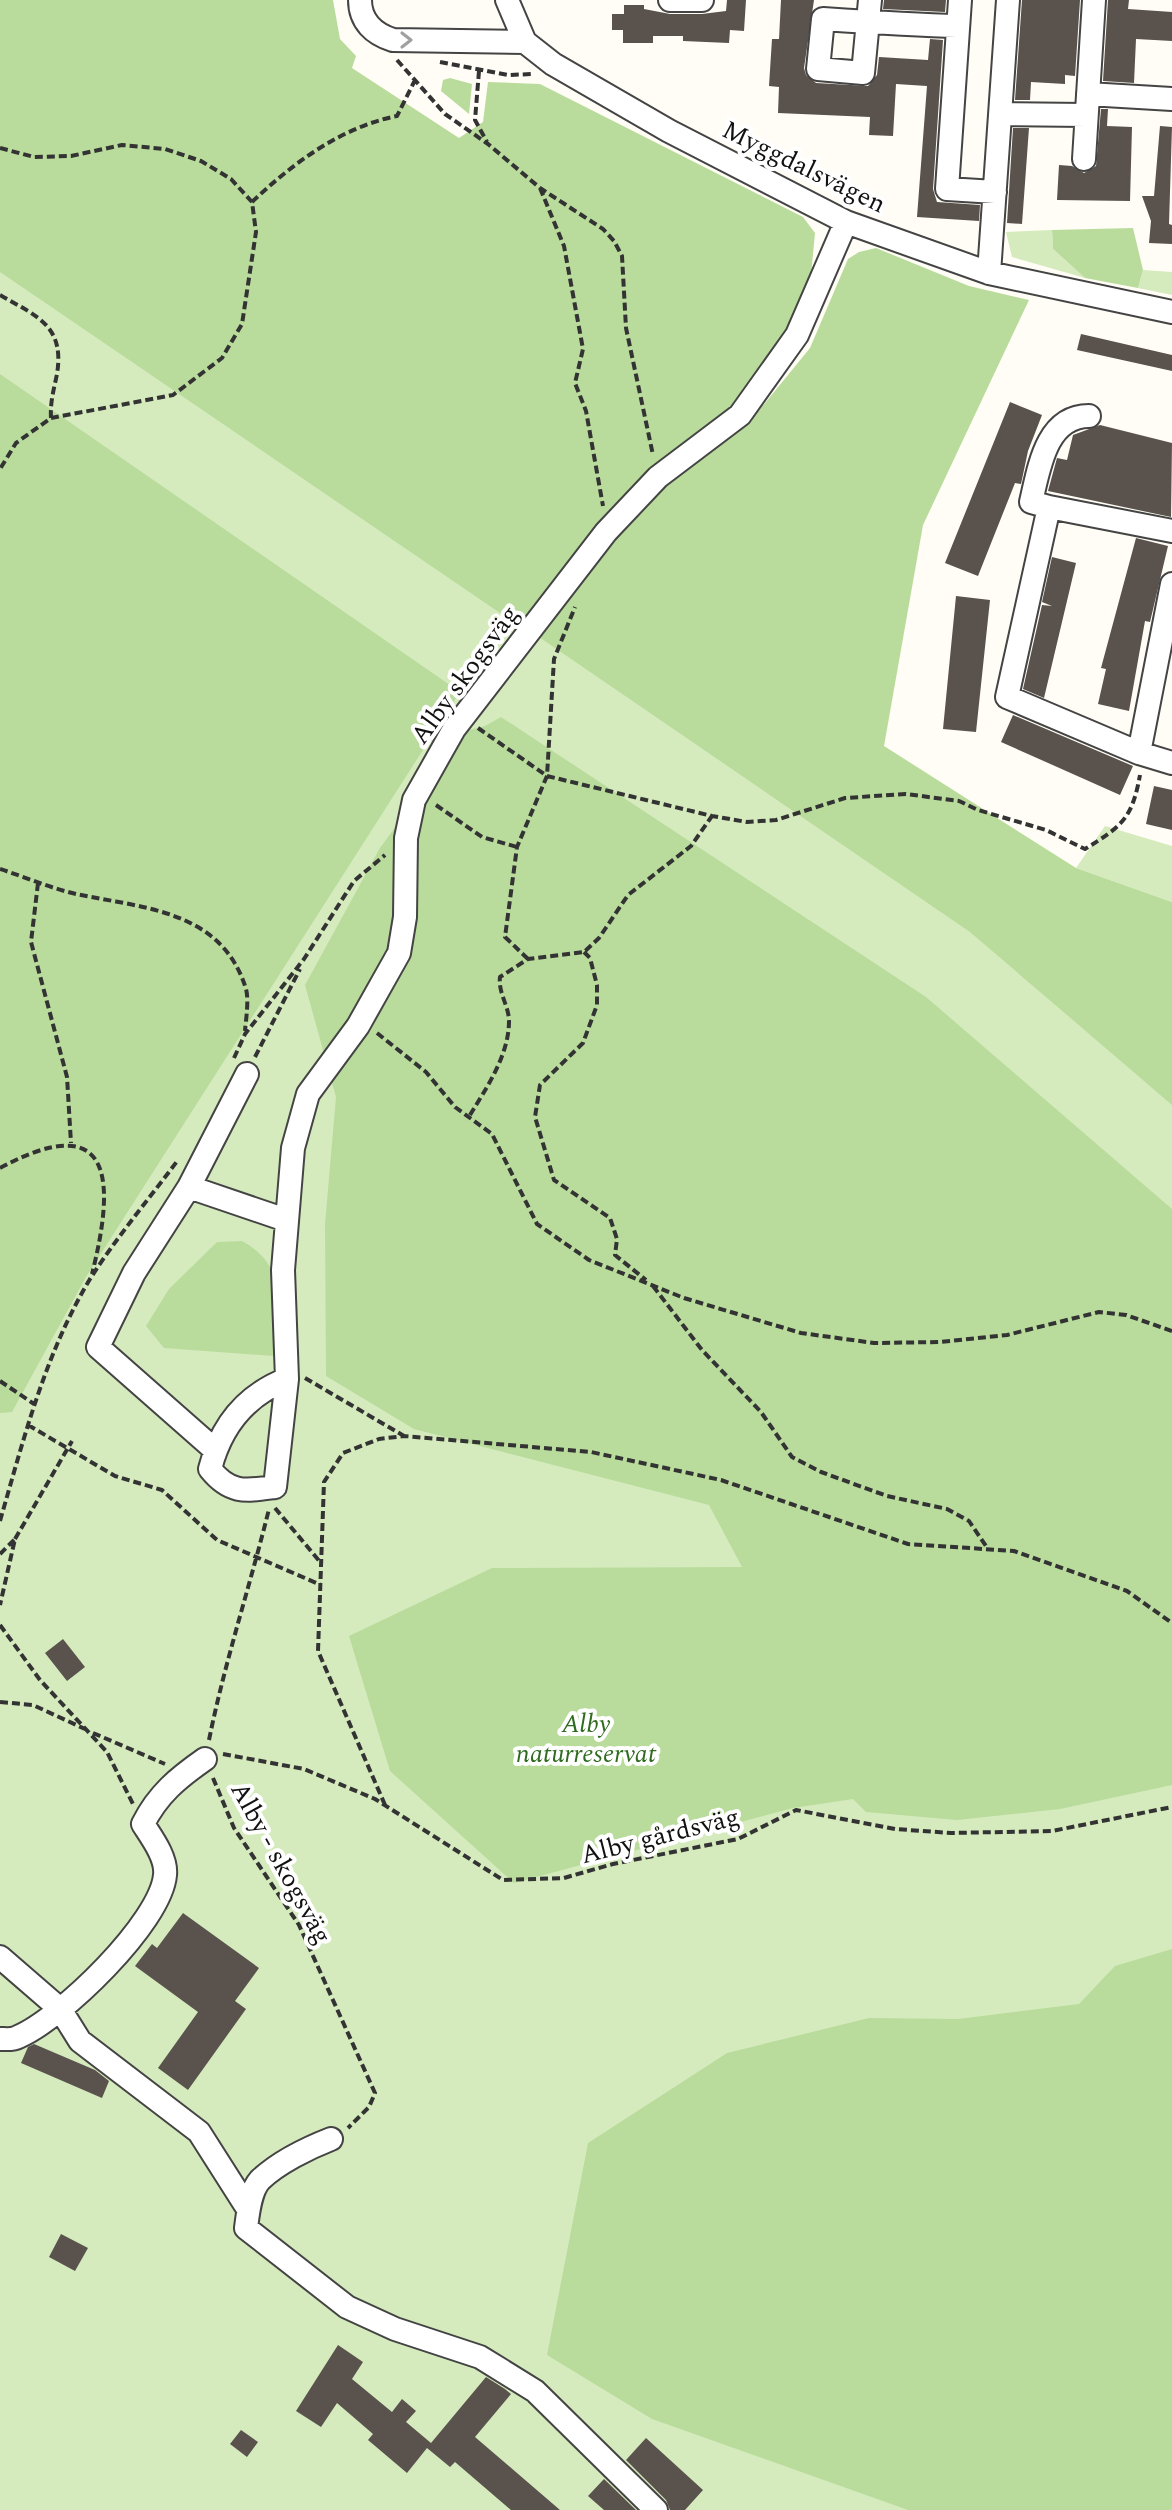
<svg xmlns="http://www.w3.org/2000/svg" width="1172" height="2510" font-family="Spectral,serif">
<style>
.green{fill:#d5ebbd}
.forest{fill:#b9dc9c}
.building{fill:#5a524d}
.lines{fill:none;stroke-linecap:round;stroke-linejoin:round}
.minor-casing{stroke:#444;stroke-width:26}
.path{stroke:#333;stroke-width:4;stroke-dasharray:8 4;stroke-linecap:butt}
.minor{stroke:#fff;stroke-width:22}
.oneway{stroke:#a0a0a0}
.labels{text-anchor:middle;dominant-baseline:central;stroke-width:8;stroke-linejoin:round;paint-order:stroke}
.street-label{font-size:26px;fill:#111;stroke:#fff}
.park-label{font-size:26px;font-style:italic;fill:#2f6b1f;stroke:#fff}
</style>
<rect width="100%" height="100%" fill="#fffdf5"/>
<path class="green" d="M0 41 591 615 1172 967V2510H0Z
M1052 230 1053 249 1085 278 1012 257 1006 232Z
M1143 270 1172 272V295L1138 288Z
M1105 826 1172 846V902L1076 868Z"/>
<path class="forest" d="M0 0H333L340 39 356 56 352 68 459 138 483 122 488 82 540 84 803 217 815 233 811 275 786 332 730 409 657 463 604 518 519 626 0 272Z
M450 78 472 84 469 114 441 91 443 80Z
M1133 228 1143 270 1138 288 1085 278 1053 249 1052 230Z
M876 248 969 286 1029 300 923 525 884 746 1076 868 1172 902V1105L970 932 539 637 622 526 651 493 747 425 810 348 848 259 859 252Z
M0 374 460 692 86 1277 12 1412 0 1413Z
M501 717 926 997 1172 1209V1785L1060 1809 957 1820 866 1812 853 1799 793 1808 514 1883 390 1771 349 1636 492 1568 742 1567 709 1505 414 1429 326 1376 325 1224 336 1097 305 985 380 848 465 731 485 726Z
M242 1241C291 1268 276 1308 274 1356L164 1348 146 1326 169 1289 217 1242Z
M1172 1949V2510H908L652 2419 547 2355 588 2143 727 2053 869 2018 958 2019 1079 2004 1115 1966Z"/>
<path class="building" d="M727 0H746L744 31 730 30 729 43 683 41V36H653V43H623V30H612V14H624V5H644V9L670 14H702L726 11Z
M781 0H814L804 68 806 75 816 83 868 86 877 75 879 57 928 60 930 39 943 40 933 189 937 202 980 205 979 221 917 217 927 86 896 84 893 136 869 135 870 117 778 113 779 87 769 86 772 39H779Z
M884 0H946L945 12 883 9Z
M1022 0H1080L1075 76 1065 75V84L1031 82 1030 100H1015Z
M1108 0H1129L1128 9 1172 12V41L1136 39 1134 83 1103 81Z
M1101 109H1108L1107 126 1132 127 1130 201 1057 200 1059 165 1072 166 1084 173 1096 166Z
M1160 126 1172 127 1169 224 1172 225V244L1149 243 1151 221 1142 196H1154Z
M1013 128H1029L1022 224 1007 223Z
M1081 334 1172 355V371L1077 350Z
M1010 402 1042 415 1028 451 1021 484 1015 483 978 576 945 563Z
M1100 425 1172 443 1171 517 1048 491 1057 458 1067 460 1073 435Z
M1136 538 1168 546 1150 622 1145 621 1129 711 1098 704 1106 669 1101 668Z
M1052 557 1076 563 1044 698 1023 689 1042 605 1052 606 1042 602Z
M956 596 990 600 976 732 943 729Z
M1013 715 1133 766 1120 795 1001 742Z
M1154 786 1172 790V830L1146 824Z
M63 1639 85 1667 67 1681 45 1653Z
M183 1913 259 1968 235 2001 246 2009 188 2090 158 2068 198 2012 135 1966 152 1944 157 1948Z
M34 2044 95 2070 109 2081 102 2098 21 2063 28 2047Z
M61 2234 88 2248 75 2271 49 2257Z
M338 2345 363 2362 352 2379 392 2412 402 2399 416 2411 406 2422 431 2443 486 2377 505 2389 511 2394 475 2437 560 2510H511L455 2462 450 2467 427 2448 407 2473 368 2440 373 2434 337 2403 321 2427 296 2411Z
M241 2430 258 2442 247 2457 230 2444Z
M646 2438 703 2490 685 2510H670L666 2500 626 2460Z
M604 2479 636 2510H604L588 2496Z"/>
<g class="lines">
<g class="minor-casing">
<path id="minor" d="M360 0C360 22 374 34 393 40L525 42
M507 0 525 42 553 64 669 131 846 222 989 273 1172 312
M670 0H702
M870 0 863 73 818 69 823 19C868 22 913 25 958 26
M960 0 947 189 995 192
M1088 94 1172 99
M1001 114 1086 115
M1084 159 1094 0
M989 273 1008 0
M1049 507 1031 502C1039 468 1046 416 1089 416
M1172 531 1049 507 1007 697 1139 753 1172 584
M1139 753 1172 763
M189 1187 286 1220
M287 1379C246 1395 221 1426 210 1469 230 1494 245 1491 275 1487L287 1379 283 1270 293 1148 308 1094 358 1026 399 953 405 917 406 838 414 800 454 729 606 532 658 477 740 415 797 335 846 222
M215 1450 98 1347 134 1273 189 1187 247 1074
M0 1957 60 2009 80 2041 199 2132 248 2209
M0 2039C6 2039 13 2040 18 2037 61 2019 161 1922 165 1875 167 1858 152 1838 143 1824 158 1794 178 1778 205 1759
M331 2139C308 2148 278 2163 260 2180 250 2191 248 2213 246 2228L347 2307 395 2329 480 2357 535 2391 656 2510"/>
</g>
<path class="path" d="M397 60 445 114 488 144 540 188 603 229 614 241 622 256 626 328 653 455
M440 62 508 75 533 74
M479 71 475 120 487 142
M0 148 34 157 71 156 122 145 165 149 201 161 231 179 252 202 256 232 242 324 222 358 173 395 51 418 16 443 0 469
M540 188 564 246 583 349 575 383 586 411 603 506
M252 202C292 164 341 127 397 116L415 80
M0 295C36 316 65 325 57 374 54 389 50 402 51 418
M478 728 547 776 712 816 747 822 776 820 845 798 906 794 959 801 978 810 1046 830 1085 849C1122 826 1132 819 1140 775
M436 805 482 837 517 847
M0 869C25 877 50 888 76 894 143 908 222 910 246 989 249 1000 246 1019 245 1031
M38 883 31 942 67 1077 71 1143
M584 952 590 958 597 985V1005L583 1043 540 1085 535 1117 554 1180 610 1218 617 1239 615 1255 646 1280
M528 959 505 937 517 847 547 776 554 659 575 607
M377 1033 426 1072 455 1107 492 1134 537 1224 589 1260 684 1298 801 1333 874 1343 940 1342 1007 1335 1099 1312 1126 1315 1172 1331
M255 1057 300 969
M234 1058 245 1034 304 959 354 881 385 855
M470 1115C487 1087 509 1055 509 1021 509 1006 498 993 500 977L528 959 584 952 599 938 628 895 691 846 712 816
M0 1168C115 1106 115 1183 92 1274
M653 1286 702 1350 761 1412 792 1457 821 1472 887 1496 947 1509 969 1521 988 1549
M305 1378 404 1436
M0 1381 34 1404
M28 1425 115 1476 162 1490 217 1540 321 1585
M275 1508 321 1563
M0 1521C24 1438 45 1354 90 1279 116 1238 149 1199 178 1160
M15 1539 72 1441
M0 1554 15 1539 0 1605
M0 1625 40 1680 107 1752 133 1804
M0 1702 33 1705 85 1729
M93 1733 165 1764
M209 1740C225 1661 250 1586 269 1509
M223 1754 304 1769 375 1799 503 1880 564 1878 613 1864 738 1839 796 1810 895 1829 951 1833 1052 1831 1172 1807
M213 1778 234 1828 299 1925 375 2093 369 2107 348 2128
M385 1805 318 1651 324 1482 343 1453 379 1439 404 1436 591 1452 721 1480 908 1544 1014 1551 1127 1591 1172 1623"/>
<use href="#minor" class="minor"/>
</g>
<defs><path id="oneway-chevron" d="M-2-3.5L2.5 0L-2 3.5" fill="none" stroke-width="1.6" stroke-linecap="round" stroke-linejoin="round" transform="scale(2)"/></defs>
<use class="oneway" href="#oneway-chevron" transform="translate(406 40)"/>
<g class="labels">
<g class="street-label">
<text transform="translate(804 167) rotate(26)">Myggdalsvägen</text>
<text transform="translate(465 675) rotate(-54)">Alby skogsväg</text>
<text transform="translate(660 1836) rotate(-14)">Alby gårdsväg</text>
<text transform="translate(281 1863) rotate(61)">Alby - skogsväg</text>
</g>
<g class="park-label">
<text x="586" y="1724">Alby<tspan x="586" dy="30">naturreservat</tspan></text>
</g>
</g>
</svg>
